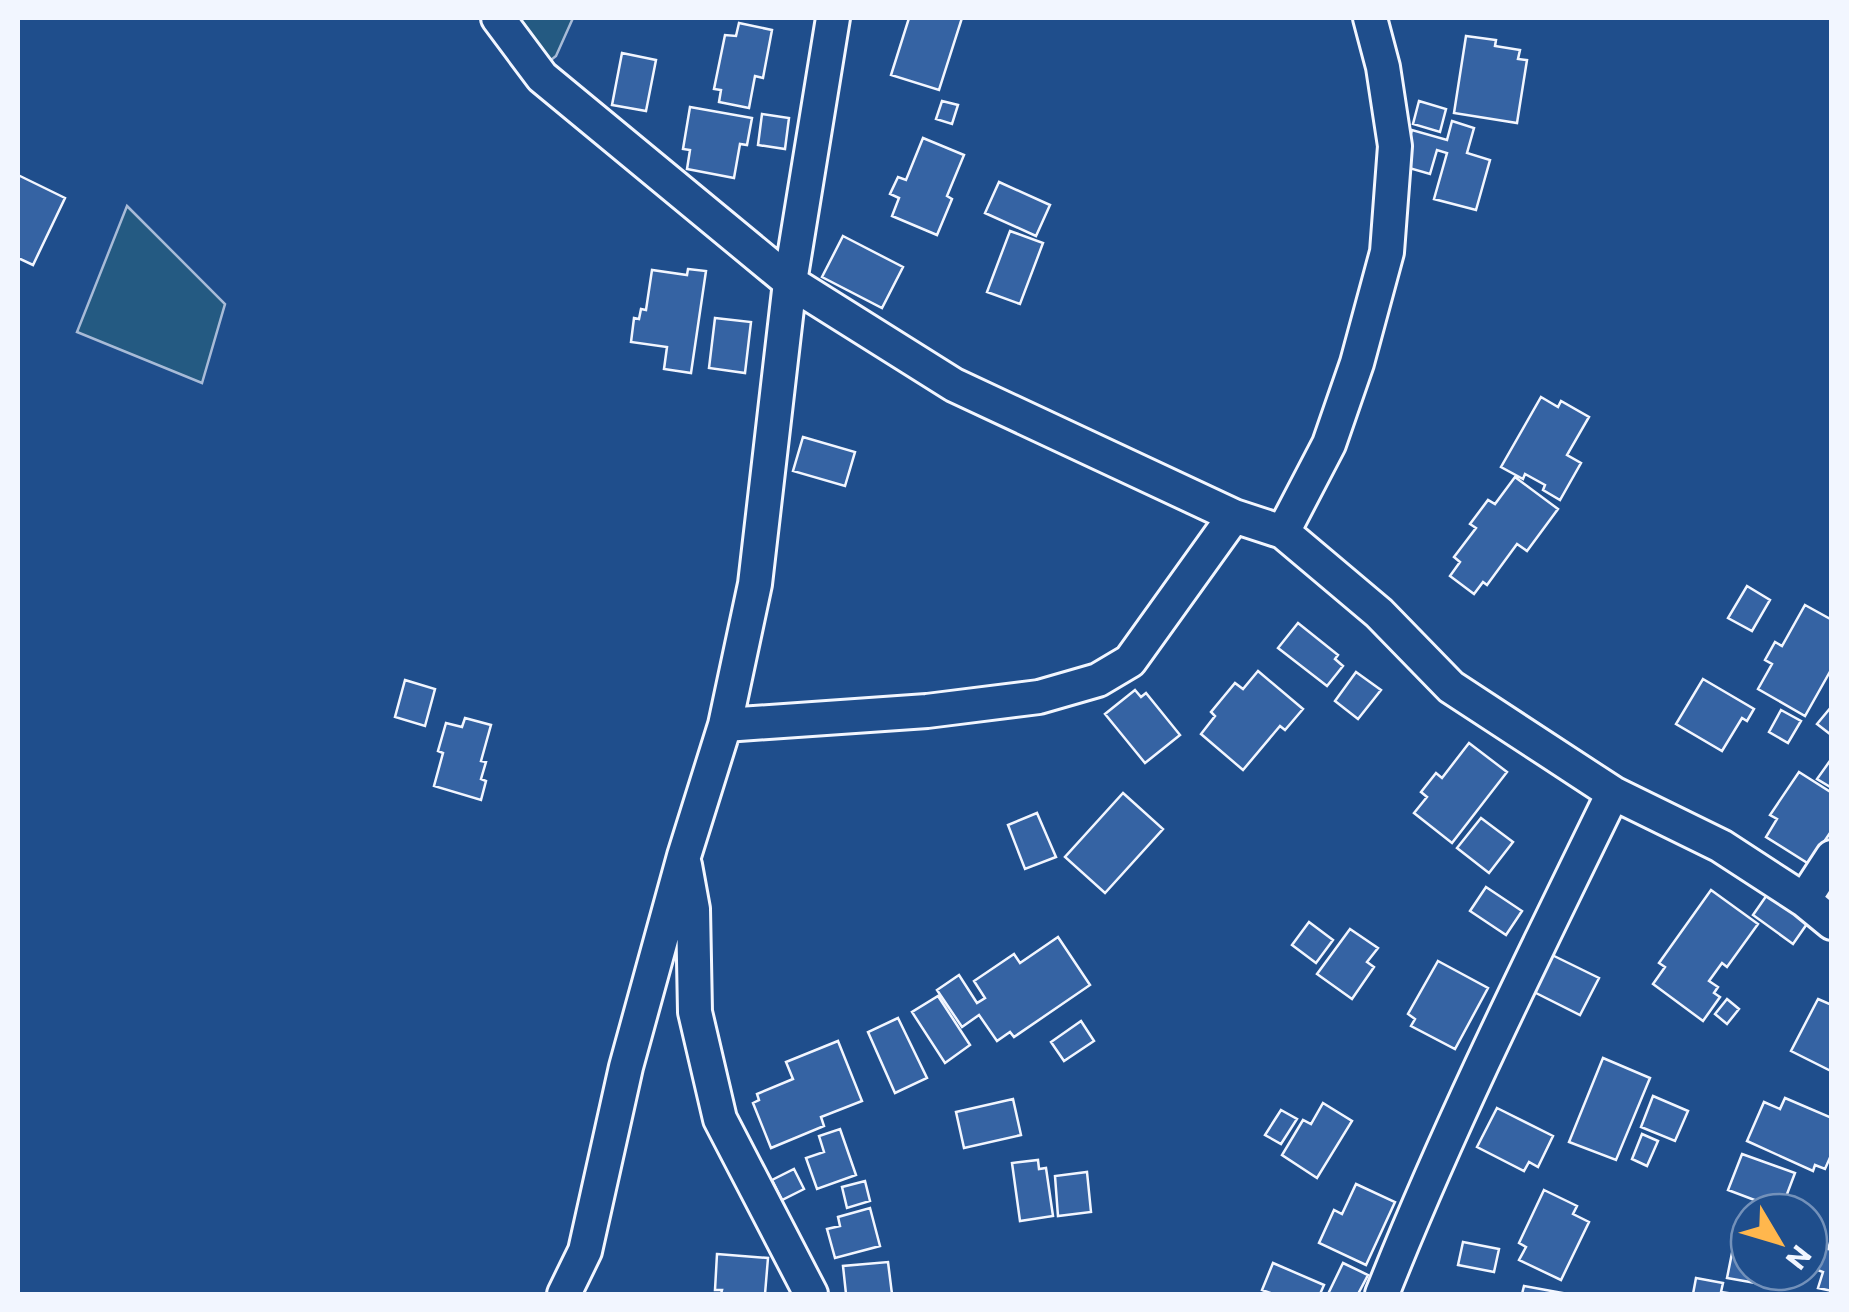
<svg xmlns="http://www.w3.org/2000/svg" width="1849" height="1312" font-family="Commissioner,sans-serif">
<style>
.green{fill:#245a82;stroke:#a8bbd7;stroke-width:2.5}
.building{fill:#3563a3;stroke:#f2f6ff;stroke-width:2.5}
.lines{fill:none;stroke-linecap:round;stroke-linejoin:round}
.minor-casing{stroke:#f2f6ff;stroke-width:38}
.minor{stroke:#1f4e8c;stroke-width:32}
</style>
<rect width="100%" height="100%" fill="#1f4e8c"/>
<path class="green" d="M518 18H573L556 56 546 64Z
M127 206 225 304 202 383 77 332Z"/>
<path class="building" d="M909 18H962L939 90 891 75Z
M739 23 772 30 763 78 755 76 749 108 719 102 721 90 714 89 725 35 736 36Z
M1466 36 1496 40 1495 46 1520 50 1518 59 1527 60 1517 123 1454 113Z
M622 53 656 60 646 111 612 105Z
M942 101 958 105 952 124 936 119Z
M1419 101 1446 109 1440 132 1413 124Z
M690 107 752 118 747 145 740 144 734 178 687 169 690 150 683 149Z
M762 114 789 118 785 149 758 145Z
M1452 121 1474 128 1467 153 1490 160 1476 210 1434 199 1447 153 1437 150 1430 174 1402 166 1412 130 1447 140Z
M923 138 964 155 947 196 952 199 937 235 892 216 899 198 890 194 898 177 906 180Z
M18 175 65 198 33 265 18 258Z
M999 182 1050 205 1036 236 985 213Z
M1010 231 1043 243 1020 304 987 292Z
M843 236 903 267 882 308 822 277Z
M688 269 706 271 691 373 664 369 667 347 631 342 634 318 639 319 641 309 646 310 652 270 687 275Z
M715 318 751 322 745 373 709 368Z
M1541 397 1558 407 1561 401 1589 417 1567 455 1581 463 1560 500 1543 490 1545 485 1525 474 1523 479 1501 467Z
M803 437 855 452 845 486 793 471Z
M1515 477 1558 509 1527 551 1517 544 1487 585 1483 582 1474 594 1450 576 1460 562 1454 557 1476 528 1470 524 1488 500 1495 504Z
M1747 586 1770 600 1752 631 1728 618Z
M1805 605 1832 620V668L1805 716 1758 689 1772 664 1765 660 1775 642 1782 646Z
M1298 623 1338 655 1335 659 1343 666 1327 686 1278 648Z
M1258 671 1303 709 1285 730 1280 726 1243 770 1201 734 1215 716 1211 712 1235 683 1243 689Z
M1356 672 1381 690 1358 719 1335 701Z
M1703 679 1754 709 1747 721 1742 718 1722 751 1676 724Z
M405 680 435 689 425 726 395 717Z
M1135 690 1141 697 1146 693 1180 735 1145 763 1105 714Z
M1832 706V732L1830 734 1817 724Z
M1781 710 1801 721 1788 743 1769 732Z
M465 718 491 725 481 761 486 762 481 779 486 781 481 800 434 786 443 753 438 751 446 723 462 727Z
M1469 743 1507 772 1452 843 1414 813 1427 797 1421 792 1436 773 1442 778Z
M1832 758V788L1817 779Z
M1799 772 1832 793V830L1809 864 1766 837 1777 819 1770 815Z
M1123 793 1163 829 1105 893 1065 857Z
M1037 813 1056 857 1025 869 1008 825Z
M1481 818 1513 842 1489 873 1457 848Z
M1486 887 1522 911 1506 935 1470 911Z
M1711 890 1758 924 1727 967 1722 963 1709 981 1718 987 1714 993 1720 997 1703 1021 1653 984 1665 967 1659 963Z
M1769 892 1809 921 1793 944 1753 915Z
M1309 922 1333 940 1316 963 1292 945Z
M1350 929 1378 948 1367 962 1374 967 1352 999 1317 974Z
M1058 937 1090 985 1014 1037 1010 1032 997 1041 979 1015 962 1027 937 990 959 975 977 1003 985 998 974 981 1014 954 1020 963Z
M1548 953 1599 978 1580 1015 1530 990Z
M1438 961 1488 988 1455 1049 1411 1026 1415 1019 1408 1014Z
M938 996 970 1045 945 1063 912 1012Z
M1727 999 1739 1009 1727 1024 1715 1014Z
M1818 999 1832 1005 1831 1071 1791 1051Z
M898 1018 927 1078 895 1093 868 1032Z
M1081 1021 1094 1041 1064 1061 1051 1042Z
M838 1041 862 1101 821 1117 824 1126 771 1148 753 1103 759 1100 757 1094 793 1079 786 1062Z
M1603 1058 1650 1078 1616 1160 1569 1142Z
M1653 1096 1688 1111 1675 1141 1641 1127Z
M1785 1098 1832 1118V1153L1825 1169 1815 1165 1813 1171 1747 1141 1764 1102 1780 1109Z
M1013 1099 1021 1135 964 1148 956 1112Z
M1323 1103 1352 1121 1317 1178 1282 1155 1303 1120 1311 1124Z
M1497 1108 1553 1136 1538 1167 1529 1162 1524 1171 1477 1147Z
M1281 1110 1297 1119 1281 1144 1265 1135Z
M840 1129 856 1175 817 1189 806 1158 824 1152 819 1136Z
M1642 1134 1658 1141 1647 1166 1632 1159Z
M1742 1154 1795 1173 1781 1210 1728 1190Z
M1038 1160 1039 1169 1046 1168 1053 1216 1020 1221 1012 1163Z
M794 1169 804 1189 782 1200 772 1180Z
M1087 1172 1091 1212 1058 1216 1055 1176Z
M865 1181 870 1201 847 1208 842 1187Z
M1356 1184 1395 1202 1366 1265 1319 1243 1334 1210 1342 1214Z
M1544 1190 1577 1206 1573 1214 1589 1222 1561 1280 1519 1260 1526 1247 1519 1243Z
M870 1208 880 1246 835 1258 827 1229 840 1226 838 1217Z
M1832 1236V1291L1818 1288 1823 1272 1812 1268 1818 1246 1828 1249Z
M1463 1242 1499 1249 1494 1272 1458 1265Z
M1733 1248 1749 1251V1272H1769L1767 1285 1727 1278Z
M717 1254 768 1258 765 1294H721L722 1290H715Z
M888 1262 892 1294H846L843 1266Z
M1273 1263 1324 1285 1320 1294H1273L1262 1290Z
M1343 1263 1368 1275 1358 1294H1328Z
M1696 1278 1723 1283 1721 1292 1734 1294H1693Z
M1524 1286 1568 1294H1522Z"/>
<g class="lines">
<g class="minor-casing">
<path id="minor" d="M498 18 542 77 790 282 954 385 1234 516 1283 532 1379 613 1451 687 1613 793 1721 846 1804 900 1832 923
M1283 532 1329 444 1357 363 1387 252 1395 146 1383 67 1370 18
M725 725 927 711 1039 697 1098 680 1130 661 1234 516
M685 865 693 909 695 1012 720 1119 811 1294
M1804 900 1832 857
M564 1294 585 1251 626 1067 684 856 725 725 755 584 790 282 833 18
M1382 1294C1450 1123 1532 959 1613 793"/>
</g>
<use href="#minor" class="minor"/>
</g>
<rect width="1849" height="1312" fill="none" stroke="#f2f6ff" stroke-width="40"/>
<g transform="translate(1779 1242) rotate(128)"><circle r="48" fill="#1f4e8c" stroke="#7391ba" stroke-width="2.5"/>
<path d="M0-8L18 38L0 25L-18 38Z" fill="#ffb74d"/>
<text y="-15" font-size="28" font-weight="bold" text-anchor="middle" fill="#f2f6ff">N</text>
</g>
</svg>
